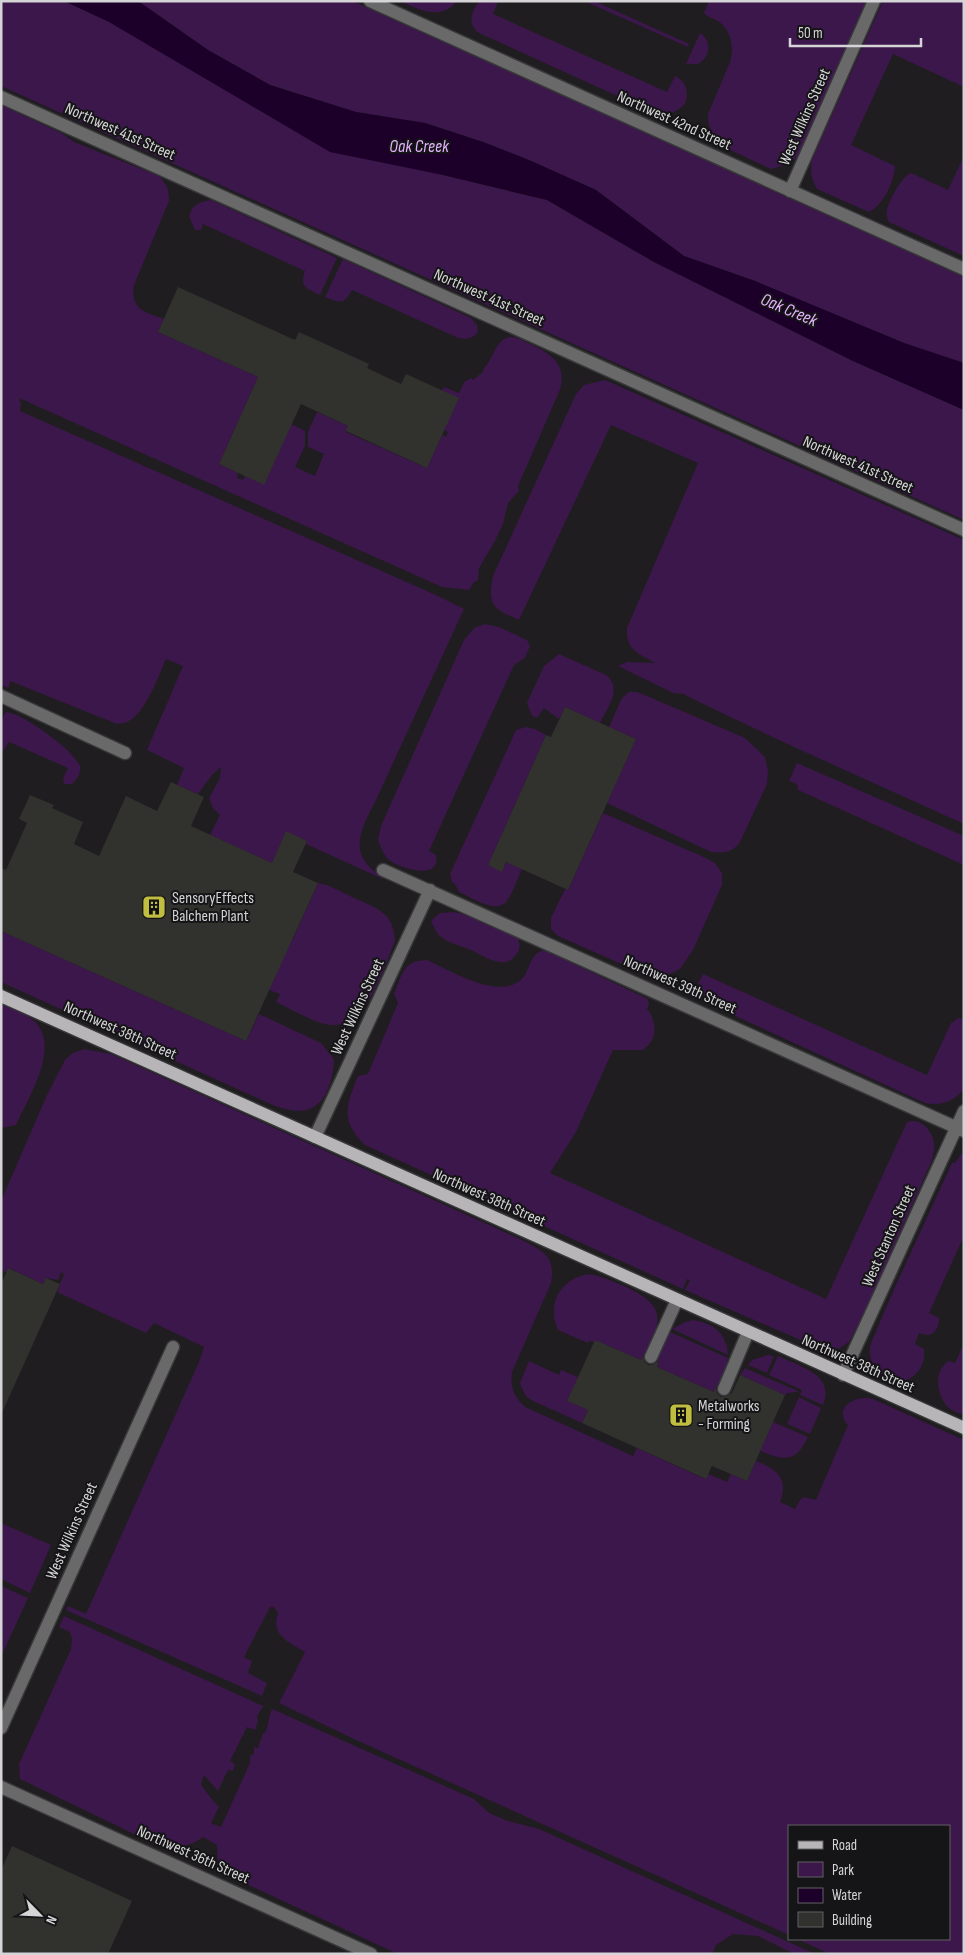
<svg xmlns="http://www.w3.org/2000/svg" width="965" height="1955" font-family="'Sofia Sans Condensed',sans-serif">
<style>
.green{fill:#3c174b}
.water{fill:#1c0029}
.building{fill:#31312e}
.lines{fill:none;stroke-linecap:round;stroke-linejoin:round}
.minor-casing{stroke:#383739;stroke-width:15}
.major-casing{stroke:#383739;stroke-width:15}
.minor{stroke:#69696a;stroke-width:12}
.major{stroke:#b7b5b8;stroke-width:12}
.labels{text-anchor:middle;dominant-baseline:central;stroke-width:4;stroke-linejoin:round;paint-order:stroke}
.street-label{font-size:16px;fill:#d5d4d6;stroke:#151416}
.poi-label{font-size:16px;fill:#d5d4d6;stroke:#151416;text-anchor:start}
.water-label{font-size:18px;font-style:italic;fill:#e4b1fd;stroke:#151416}
</style>
<rect width="100%" height="100%" fill="#1f1d1f"/>
<path class="green" d="M1 1H64L443 175 547 200 654 262 853 361 964 410V520L1 86Z
M138 1H352L964 277V363L904 343 755 281 684 256 596 190 529 160 483 142 425 123 356 112 270 85 208 50Z
M400 1H457C441 21 419 10 400 1Z
M480 1H498L493 14 667 92 675 76C687 82 689 92 685 104 677 112 669 115 657 114L479 33C467 25 471 10 480 1Z
M584 1H594L689 44 688 47Z
M709 1H872L799 157 782 166 771 169 724 147 725 145C713 137 707 128 708 114L730 62C734 47 732 31 718 21 713 18 707 17 704 13Z
M883 1H964V87L893 54 851 145 895 166C894 182 884 204 869 212L817 189C811 179 810 171 812 160Z
M700 33C713 42 710 57 698 64H686Z
M1 105 63 134 74 142 159 176 162 179 168 189 169 201 134 285C130 309 144 312 164 319L158 332 258 377 219 464 238 473 237 478 243 480 245 476 264 484 291 424 305 431V446L295 467 315 476 324 454 308 447V432L317 412 348 426 346 432 427 468 442 435 446 437 448 432 444 430 442 390 444 387 459 393 464 382 471 378 473 380 484 371 483 369C493 360 494 344 506 338 514 335 521 340 528 343 550 353 569 364 559 392L518 486 519 491 508 503 503 524 495 541 479 568 478 580 473 583 469 590 442 587 19 398 21 404 20 411 438 596 464 609 376 800C359 833 346 856 386 879H383L306 844 307 841 286 832 272 863 210 835 220 815 213 808 209 798 220 778 221 767 212 775 198 794 177 785 184 768 147 750 183 666 166 659C159 675 146 712 129 721 126 723 121 723 117 724L10 681 9 688 1 685Z
M964 156V256L889 222C887 218 886 214 887 210 889 200 902 176 911 173L948 190Z
M211 200 337 258 320 295C305 288 300 287 305 271L203 224 201 230H195L189 216C193 204 199 202 211 200Z
M343 259 471 318 477 325 478 332C473 339 466 339 458 338L352 290C344 305 340 303 325 297Z
M605 380 964 540V824C870 781 776 740 683 694L673 693 618 666 627 662 655 663C638 653 626 651 627 628L698 463 611 425 519 620C493 609 487 605 493 576L576 394 584 385Z
M485 624 499 627 527 640 530 646 525 658 514 665 429 851 436 855C442 882 396 868 387 858 383 853 380 846 378 840L381 826 464 640 474 628Z
M559 654 606 675C623 689 608 706 600 723L565 707 559 719 544 708 537 718 532 716 527 703 544 666Z
M629 692H637L647 696 745 738 765 757 768 771 767 784 739 844C730 853 724 853 711 852L607 803 636 739 609 727 622 698Z
M6 712C21 712 77 752 80 767 81 773 77 779 72 784H64L63 778 68 768 9 742 1 754V720Z
M526 727 535 729 546 735 488 865 502 871 506 862 522 869C517 879 513 894 506 902 495 914 471 897 459 892L455 884 452 882 450 874 516 730Z
M797 763 964 836V865L798 790 797 784 789 781Z
M603 813 706 858 715 863 722 873V885L693 950 680 969 663 977 649 976 558 936 551 929V918L565 889 568 890Z
M318 883 327 885C336 889 344 893 352 897 375 908 394 911 395 941 383 968 368 1028 330 1025 314 1023 291 1009 276 1002L280 994 269 990 288 940 292 941Z
M453 912 467 915 518 938C520 946 521 949 515 956 504 970 486 957 473 951 463 946 450 944 441 937 436 933 434 927 431 921L440 913Z
M1 931 246 1041 259 1014 321 1043 334 1059C333 1081 326 1110 299 1111 291 1111 283 1108 275 1106L1 982Z
M544 950 648 999 649 1004 647 1009C654 1016 657 1032 652 1040 650 1044 646 1047 643 1050H613L576 1132 550 1173 826 1299 907 1122C921 1117 933 1131 934 1144 935 1149 933 1155 932 1160L866 1309 849 1342 840 1348 831 1350 819 1348 685 1290 690 1280 687 1279 683 1289 365 1145C340 1121 346 1105 358 1076L368 1074 398 1003 394 994C402 975 403 960 427 960 451 971 508 1006 526 973 531 963 532 953 544 950Z
M703 974 927 1075 951 1023 958 1018 964 1019V1089C953 1102 942 1106 925 1103L718 1008 697 993 695 989Z
M1 1004C13 1009 26 1013 35 1022 61 1047 28 1098 16 1125L1 1128Z
M84 1049 111 1054 522 1240C543 1251 556 1256 551 1283L512 1372C510 1387 514 1397 525 1407L633 1456 637 1448 705 1479 708 1474 727 1482 731 1474 747 1481 756 1461C777 1469 789 1478 780 1502L795 1509 800 1500 804 1497 816 1500 848 1425C832 1408 856 1394 873 1399L964 1440V1954H830L797 1939H949V1826H789V1935L354 1739 279 1703 305 1652C289 1642 270 1635 278 1613L274 1607H270L244 1657 252 1661 248 1673 267 1683 262 1696 66 1610 68 1606 86 1614 199 1362 204 1347 154 1323 146 1333 57 1292 64 1274 61 1272 58 1280 46 1278 43 1284 9 1268 7 1272 1 1271V1201L47 1095 65 1060 73 1053Z
M962 1153H964V1236L929 1313 939 1318C940 1324 936 1334 928 1335 925 1335 922 1334 919 1333L915 1344 924 1349C928 1380 888 1396 873 1366 871 1361 869 1352 870 1347 871 1341 875 1335 877 1329 883 1315 889 1301 895 1287 914 1246 933 1204 952 1163H955Z
M589 1274C602 1276 614 1282 626 1287 665 1305 663 1319 646 1355L644 1354 641 1360 595 1340 594 1342 589 1341 588 1343 558 1330C546 1304 561 1278 589 1274Z
M693 1320C713 1323 727 1333 728 1355L672 1329 685 1322Z
M670 1332 728 1358 727 1365 714 1392 657 1367 659 1361 657 1360Z
M964 1343V1415C958 1413 950 1410 946 1405 936 1392 934 1370 949 1361L955 1363Z
M768 1355 774 1356 767 1373 748 1365 752 1360Z
M778 1356C799 1366 836 1375 823 1405L800 1395 802 1390 769 1375Z
M529 1361 559 1375 561 1370 578 1377 568 1401 588 1410 582 1423 531 1400 525 1395 520 1383Z
M745 1368 798 1391 797 1392 787 1393 785 1395 740 1375Z
M799 1397 821 1408 810 1434 787 1424Z
M773 1422 808 1437C796 1463 784 1461 760 1451Z
M1 1523 51 1545 30 1593 1 1579Z
M1 1586 28 1598 1 1657Z
M64 1616 263 1706 257 1717 258 1721 255 1730 247 1727 230 1761 235 1764 233 1771 228 1770 218 1791 204 1775 201 1784 209 1796 219 1807 211 1823 221 1827 250 1763V1756L254 1754V1747L258 1748 263 1733H265C269 1725 268 1717 272 1709L474 1799 489 1813 508 1821 539 1829 815 1954H794L758 1936 733 1934 716 1945 712 1954H398L227 1875 218 1866 217 1845 203 1837C189 1848 174 1848 157 1845L20 1779 19 1764 71 1649 72 1639 70 1632 59 1627Z"/>
<path class="water" d="M64 1H138L208 50 270 85 356 112 425 123 483 142 529 160 596 190 684 256 755 281 904 343 964 363V410L853 361 654 262 547 200 443 175 330 152 109 22Z"/>
<path class="building" d="M178 287 295 340 299 332 369 364 367 368 401 384 406 374 459 398 427 468 346 431 348 426 301 404 264 485 219 464 258 377 158 332Z
M565 707 636 739 568 890 506 862 502 872 488 865 546 735 551 737Z
M171 782 204 797 191 826 272 863 286 831 307 841 293 872 318 883 246 1041 1 931V868L6 870 27 823 19 819 30 795 54 805 52 808 83 822 74 844 99 856 126 796 157 811Z
M8 1268 43 1284 46 1278 60 1284 1 1415V1285Z
M595 1340 641 1360 643 1356 644 1361 648 1365H652L659 1361 657 1367 714 1392 716 1387 717 1393 721 1397H725L732 1393 740 1375 785 1395 747 1481 712 1466 706 1479 582 1423 588 1410 567 1401Z
M12 1846 132 1901 108 1954H1V1870Z"/>
<g class="lines">
<g class="minor-casing">
<path id="minor" d="M370 1 964 269
M1 97 964 530
M790 191 874 1
M1 696 125 753
M383 870 964 1131
M315 1137 430 890
M651 1357 677 1300
M843 1375 964 1111
M724 1389 748 1332
M1 1728 173 1347
M1 1787 371 1954"/>
</g>
<g class="major-casing">
<path id="major" d="M1 996 964 1428"/>
</g>
<use href="#minor" class="minor"/>
<use href="#major" class="major"/>
</g>
<defs>
<g id="building-square" transform="scale(1.25)"><rect x="-9" y="-9" width="18" height="18" rx="4" fill="#c0be40" stroke="#151416"/><path d="M-4-6H4V6H1V3H-1V6H-4ZM-2.5-4.3h1.7v1.8h-1.7ZM.8-4.3h1.7v1.8H.8ZM-2.5-1h1.7V.8h-1.7ZM.8-1h1.7V.8H.8Z" fill="#111"/></g>
</defs>
<g fill-rule="evenodd">
<use href="#building-square" x="154" y="907"/>
<use href="#building-square" x="681" y="1415"/>
</g>
<g class="labels">
<g class="street-label">
<text transform="translate(805 117) rotate(-66)">West Wilkins Street</text>
<text transform="translate(674 121) rotate(24)">Northwest 42nd Street</text>
<text transform="translate(120 132) rotate(24)">Northwest 41st Street</text>
<text transform="translate(489 298) rotate(24)">Northwest 41st Street</text>
<text transform="translate(858 465) rotate(24)">Northwest 41st Street</text>
<text transform="translate(680 985) rotate(24)">Northwest 39th Street</text>
<text transform="translate(358 1007) rotate(-65)">West Wilkins Street</text>
<text transform="translate(120 1031) rotate(24)">Northwest 38th Street</text>
<text transform="translate(489 1198) rotate(24)">Northwest 38th Street</text>
<text transform="translate(889 1236) rotate(-66)">West Stanton Street</text>
<text transform="translate(858 1364) rotate(24)">Northwest 38th Street</text>
<text transform="translate(72 1531) rotate(-66)">West Wilkins Street</text>
<text transform="translate(193 1855) rotate(24)">Northwest 36th Street</text>
</g>
<g class="poi-label">
<text x="172" y="898">SensoryEffects<tspan x="172" dy="18">Balchem Plant</tspan></text>
<text x="698" y="1406">Metalworks<tspan x="698" dy="18">- Forming</tspan></text>
</g>
<g class="water-label">
<text x="419" y="146">Oak Creek</text>
<text transform="translate(789 310) rotate(23)">Oak Creek</text>
</g>
</g>
<rect width="965" height="1955" fill="none" stroke="#d5d4d6" stroke-width="5"/>
<rect x="788" y="1825" width="162" height="115" fill="#151416" stroke="#626163"/>
<rect x="798" y="1841" width="25" height="8" fill="#b7b5b8" stroke="#626163"/>
<text x="832" y="1850" font-size="15" fill="#d5d4d6">Road</text>
<rect x="798" y="1862" width="25" height="15" fill="#3c174b" stroke="#626163"/>
<text x="832" y="1875" font-size="15" fill="#d5d4d6">Park</text>
<rect x="798" y="1888" width="25" height="15" fill="#1c0029" stroke="#626163"/>
<text x="832" y="1900" font-size="15" fill="#d5d4d6">Water</text>
<rect x="798" y="1912" width="25" height="15" fill="#31312e" stroke="#626163"/>
<text x="832" y="1925" font-size="15" fill="#d5d4d6">Building</text>
<g transform="translate(40 1915) rotate(114)" stroke="#151416" stroke-width="4" paint-order="stroke">
<path d="M0-4L9 19L0 12L-9 19Z" fill="#d5d4d6"/>
<text y="-8" font-size="14" font-weight="bold" text-anchor="middle" fill="#d5d4d6">N</text>
</g>
<path d="M790 38v8h131v-8" fill="none" stroke="#d5d4d6" stroke-width="2.5"/>
<text x="798" y="38" font-size="15" fill="#d5d4d6" stroke="#151416" stroke-width="4" paint-order="stroke">50 m</text>
</svg>
